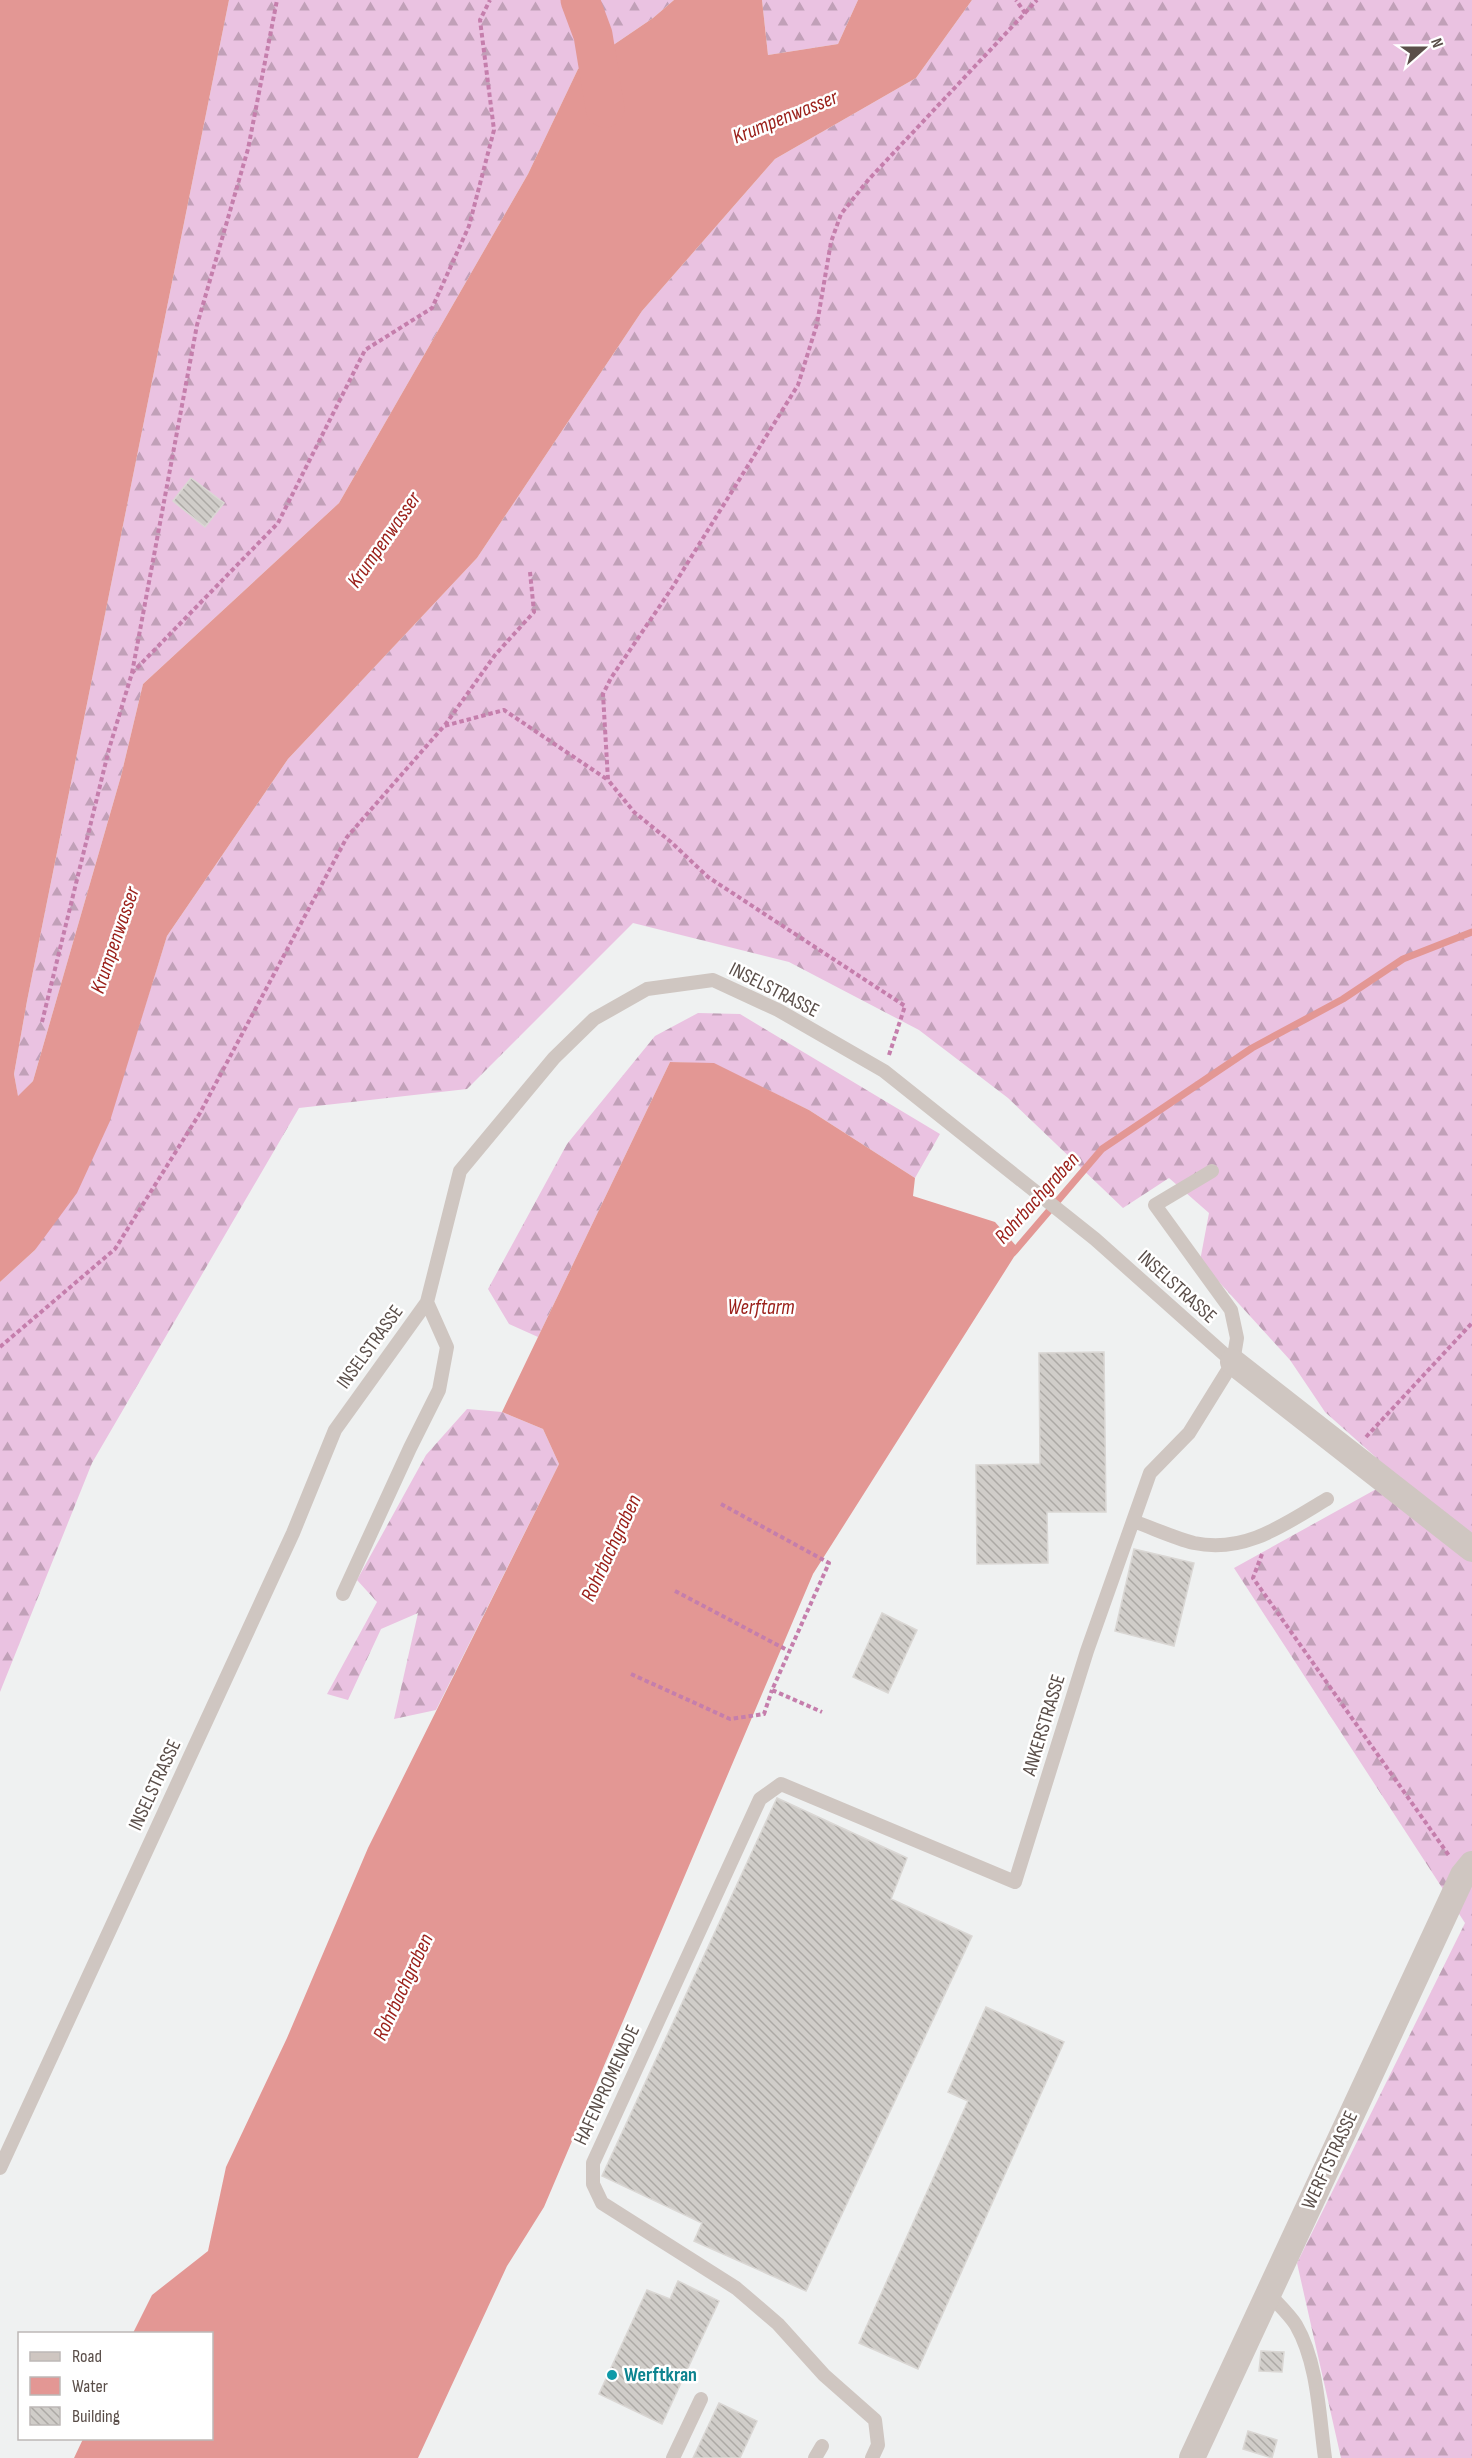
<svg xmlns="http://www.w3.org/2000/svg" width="1472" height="2458" font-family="'Sofia Sans Condensed',sans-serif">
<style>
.forest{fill:url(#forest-firs)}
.water{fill:#e39794}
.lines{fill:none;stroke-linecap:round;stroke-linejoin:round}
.stream{stroke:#e39794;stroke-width:7}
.river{stroke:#e39794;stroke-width:39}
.building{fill:url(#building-back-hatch);stroke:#dad7d4;stroke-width:1.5}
.path{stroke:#c57eac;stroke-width:4;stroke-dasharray:4.5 3;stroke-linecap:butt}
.lane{stroke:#cfc6c1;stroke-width:14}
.street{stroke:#cfc6c1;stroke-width:26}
.culture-dot{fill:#0f9aa8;stroke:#fff;stroke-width:2}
.labels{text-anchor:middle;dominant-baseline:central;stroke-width:5;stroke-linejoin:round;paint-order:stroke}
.street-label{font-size:20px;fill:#5a4e49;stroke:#fff}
.culture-label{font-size:20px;font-weight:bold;fill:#0d838f;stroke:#fff;text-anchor:start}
.water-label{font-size:21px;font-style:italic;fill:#9b211b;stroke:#fff}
</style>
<defs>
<pattern id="forest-firs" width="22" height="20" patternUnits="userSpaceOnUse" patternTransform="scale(1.5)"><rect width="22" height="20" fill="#eac2e1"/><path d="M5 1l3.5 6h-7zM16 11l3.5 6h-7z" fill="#c1a0b8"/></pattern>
<pattern id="building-back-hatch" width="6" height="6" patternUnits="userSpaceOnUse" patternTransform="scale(1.5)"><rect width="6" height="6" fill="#d0cdc9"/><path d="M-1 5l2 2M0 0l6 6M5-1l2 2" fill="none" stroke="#aca9a5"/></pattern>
</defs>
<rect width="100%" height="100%" fill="#eff1f1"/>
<path class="forest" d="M229 0H674L653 18 578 69 528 174 339 503 143 684 121 776 33 1081 18 1097 14 1074 27 1001Z
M762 0H858L838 44 768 55Z
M972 0H1472V2458H1341L1297 2263 1465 1923 1234 1568 1398 1477 1325 1412 1290 1360 1200 1261 1209 1213 1169 1178 1123 1208 1008 1098 919 1030 789 962 633 923 467 1089 299 1108 92 1463 0 1692V1282L35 1250 110 1118 167 936 288 759 477 558 642 311 775 159 916 78Z
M698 1013 740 1014 940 1134 915 1178 809 1110 714 1064 670 1062 538 1337 509 1324 488 1289 567 1144 655 1036Z
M467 1409 502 1412 543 1429 559 1464 436 1710 394 1719 418 1613 381 1629 348 1700 327 1694 377 1602 357 1580 426 1455Z"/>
<path class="water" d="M0 0H229L27 1001 14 1074 18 1096 33 1081 121 776 143 684 339 503 528 174 578 69 653 18 674 0H762L768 55 838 44 858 0H972L916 78 775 159 642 311 477 558 288 759 167 936 110 1121 77 1193 35 1250 0 1282Z
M670 1062 714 1063 809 1110 915 1178 913 1196 995 1222 1019 1249 813 1574 544 2207 507 2266 418 2458H74L83 2439 212 2438V2334L133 2333 152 2295 208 2251 226 2167 287 2038 368 1848 559 1464 543 1429 502 1412Z"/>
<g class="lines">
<path class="stream" d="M1013 1253 1102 1149 1252 1048 1343 999 1403 959 1472 932"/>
<path class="river" d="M580 0 593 35 605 108"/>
</g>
<path class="building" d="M191 478 224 503 205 527 173 501Z
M1104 1352 1106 1512H1047L1048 1563 977 1564 976 1465 1040 1464 1039 1353Z
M1134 1549 1194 1563 1174 1646 1115 1631Z
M882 1613 917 1630 888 1693 853 1677Z
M777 1798 907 1858 891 1899 972 1936 806 2291 694 2241 702 2223 602 2176Z
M986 2007 1064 2042 918 2369 859 2343 968 2101 948 2092Z
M678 2281 719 2301 662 2424 599 2394 647 2290 670 2299Z
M1261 2351 1284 2352 1282 2372 1259 2371Z
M719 2403 757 2421 740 2458H693Z
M1248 2431 1277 2440 1272 2458 1243 2449Z"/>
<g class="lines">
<path class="path" d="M1025 13 1037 0
M132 673 197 325 248 149 277 0
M445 725 495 655 534 612 530 572
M42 1022 109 749 132 673 278 523 365 350 432 308 469 226 494 130 480 20 490 0
M889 1055 905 1006 708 877 671 842 634 812 608 780 603 694 611 678 672 588 798 385 817 324 831 242 841 214 869 179 1025 13 1016 0
M0 1347 115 1249 200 1113 347 837 444 726 504 710 608 780
M1366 1437 1472 1323
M721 1504 829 1563 772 1690 822 1712
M1262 1554 1253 1578 1450 1857
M675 1591 789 1651
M631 1674 730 1719 764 1714 772 1690"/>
<path class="lane" d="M1133 1521C1153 1528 1174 1538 1194 1543 1245 1554 1285 1524 1327 1499
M343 1594 410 1448 439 1390 447 1347 427 1302
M0 2168 293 1533 335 1430 427 1302 460 1171 554 1058 594 1019 647 989 713 980 778 1010 884 1071 1095 1239 1233 1362
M1268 2293C1277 2303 1289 2314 1296 2325 1318 2363 1319 2415 1325 2458
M673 2458 701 2399
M815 2458 822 2446
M872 2458 878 2445 875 2420 824 2375 778 2324 736 2288 602 2203 593 2184V2163L760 1799 781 1784 1015 1882 1087 1651 1150 1473 1189 1433 1233 1362 1237 1338 1231 1310 1155 1205 1212 1171"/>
<path class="street" d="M1233 1362 1472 1549
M1192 2458 1463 1875 1472 1864"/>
</g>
<circle class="culture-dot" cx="612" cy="2375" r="6"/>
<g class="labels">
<g class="street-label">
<text transform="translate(774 990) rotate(27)">INSELSTRASSE</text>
<text transform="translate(1177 1287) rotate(42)">INSELSTRASSE</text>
<text transform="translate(370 1347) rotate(-54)">INSELSTRASSE</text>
<text transform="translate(1044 1725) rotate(-73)">ANKERSTRASSE</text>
<text transform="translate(155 1785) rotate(-65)">INSELSTRASSE</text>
<text transform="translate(607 2085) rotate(-65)">HAFENPROMENADE</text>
<text transform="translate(1330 2160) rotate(-65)">WERFTSTRASSE</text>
</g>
<g class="culture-label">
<text x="624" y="2375">Werftkran</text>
</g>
<g class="water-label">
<text transform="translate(785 117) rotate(-22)">Krumpenwasser</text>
<text transform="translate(384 540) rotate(-55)">Krumpenwasser</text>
<text transform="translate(115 940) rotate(-71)">Krumpenwasser</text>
<text transform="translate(1037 1198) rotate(-48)">Rohrbachgraben</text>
<text x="761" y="1307">Werftarm</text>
<text transform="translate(611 1548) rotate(-65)">Rohrbachgraben</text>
<text transform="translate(403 1987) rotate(-65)">Rohrbachgraben</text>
</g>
</g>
<rect x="18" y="2332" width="195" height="108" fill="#ffffff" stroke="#bdb8b6" stroke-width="1.5"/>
<rect x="30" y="2352" width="30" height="9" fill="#cfc6c1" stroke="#bdb8b6" stroke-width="1.5"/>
<text x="72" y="2362" font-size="18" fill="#5a4e49">Road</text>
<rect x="30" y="2377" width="30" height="18" fill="#e39794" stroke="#bdb8b6" stroke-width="1.5"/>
<text x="72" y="2392" font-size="18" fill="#5a4e49">Water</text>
<rect x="30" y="2407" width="30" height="18" fill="url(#building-back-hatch)" stroke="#bdb8b6" stroke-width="1.5"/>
<text x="72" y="2422" font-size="18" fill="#5a4e49">Building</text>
<g transform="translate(1424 48) rotate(69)" stroke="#ffffff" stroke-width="4.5" paint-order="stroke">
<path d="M0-4.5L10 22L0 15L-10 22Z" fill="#5a4e49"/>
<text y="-9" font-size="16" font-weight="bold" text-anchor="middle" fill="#5a4e49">N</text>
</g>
</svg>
